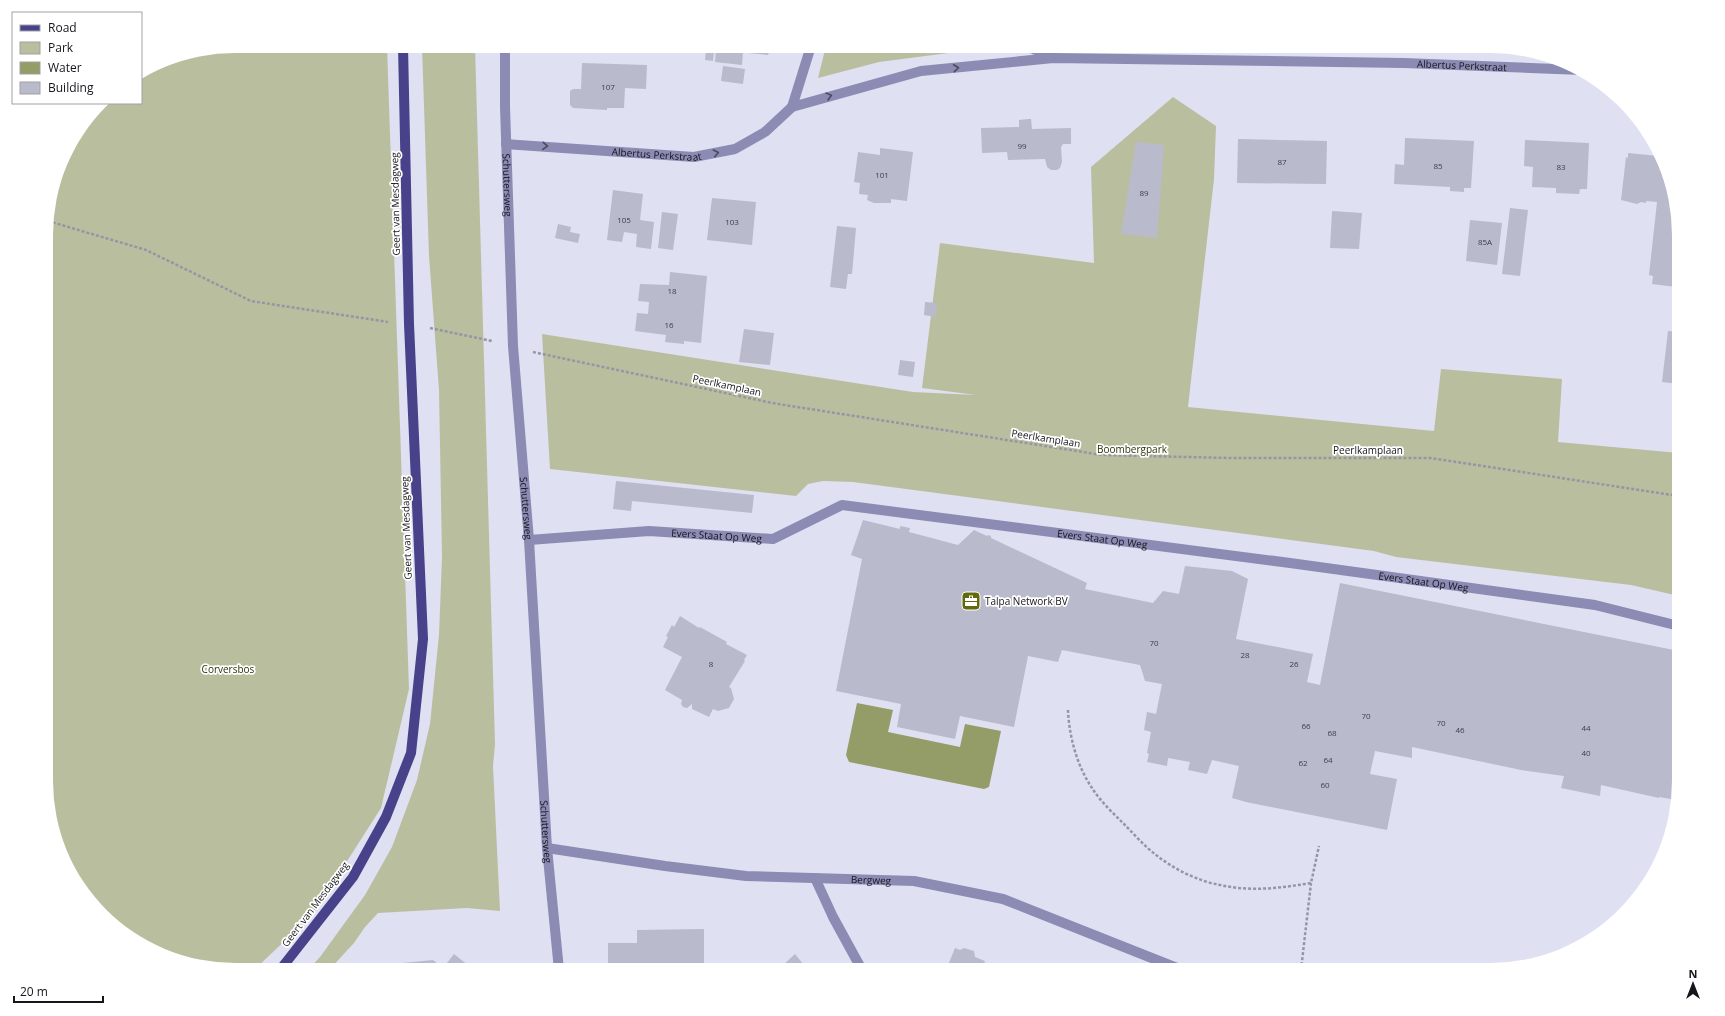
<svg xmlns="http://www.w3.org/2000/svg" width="1725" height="1016" font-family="'Open Sans',sans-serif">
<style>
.green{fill:#b9bf9e}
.water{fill:#949c67}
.building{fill:#b9bacc}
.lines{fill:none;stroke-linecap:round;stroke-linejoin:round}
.path{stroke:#9596a4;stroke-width:2.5;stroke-dasharray:3 2;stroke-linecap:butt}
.service{stroke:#8b8bb4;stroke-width:10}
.minor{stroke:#8b8bb4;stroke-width:10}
.primary{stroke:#474289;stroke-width:10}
.oneway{stroke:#4a4a60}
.labels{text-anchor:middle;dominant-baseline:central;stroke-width:3.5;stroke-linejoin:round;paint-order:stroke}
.number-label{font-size:8px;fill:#3e3e48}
.street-label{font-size:10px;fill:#15151c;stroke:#fff}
.park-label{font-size:10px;fill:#2d3206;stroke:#fff}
.poi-label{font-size:10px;fill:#15151c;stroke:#fff;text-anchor:start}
</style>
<rect width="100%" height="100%" fill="#dfe0f2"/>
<path class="green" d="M235 46H387L409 689 381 808 314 913 254 970H235L186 963 140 945 78 886 48 805V211L66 151 103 103H141V74L163 60Z
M422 46H475L495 744 493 766 500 911 467 908 378 913 365 927 354 943 329 970H308L320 957 365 895 392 847 417 780 430 724 439 635 442 557 439 390 429 256Z
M826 46H992L995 47 879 62 818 78Z
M1173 97 1216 126 1214 179 1188 407 1434 431 1441 369 1562 379 1558 442 1679 453V596L1631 585 1396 557 1374 551 853 482 823 481 808 484 796 496 550 469 542 334 913 392 976 395 922 388 940 243 1094 263 1091 167Z"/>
<path class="water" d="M857 703 893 710 888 732 960 747 965 724 1001 731 989 787 984 789 849 762 846 755Z"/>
<path class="building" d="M748 46H771L768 55 748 53Z
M716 49 743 52 742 65 715 62Z
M706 50 714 51 713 61 705 60Z
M582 63 647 65 646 89 625 88 624 108H607V110L573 108 570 105V91L573 89H581Z
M723 66 745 69 743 84 721 81Z
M1028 119H1031L1032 129 1071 128V144H1063L1061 147 1062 162 1060 168 1057 170H1051L1047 167 1045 159 1008 160 1007 152 982 153 981 128 1019 127V120Z
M1405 138 1474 141 1471 188H1464V192L1450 191V187L1394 184 1395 164 1404 165Z
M1238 139 1327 141 1326 184 1237 183Z
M1525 140 1589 143 1587 189H1580L1579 194 1556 193V188L1532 187 1533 167 1524 166Z
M1136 142 1164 145 1157 238 1121 234Z
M880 148 913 152 907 201 891 199V203H874L867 200 868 195 859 194 860 183 854 182 858 152 880 155Z
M1628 153 1658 156 1666 180 1665 186H1667L1679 222V270L1676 287 1652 284 1653 276 1649 275 1657 202 1646 201V203L1641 202 1637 204 1621 200 1626 157 1628 158Z
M613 190 643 194 640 220 654 222 651 249 636 247 637 234 624 232 622 242 607 240Z
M712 198 756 202 752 245 707 240Z
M1510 208 1528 210 1520 276 1502 274Z
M1332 211 1362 213 1359 249 1330 248Z
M662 212 678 214 673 250 658 248Z
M1470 220 1502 223 1497 265 1466 261Z
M558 224 571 227 570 232 580 234 578 243 555 238Z
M837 226 856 228 852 274H848L846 289 830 287Z
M670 272 707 276 701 343 684 341V344L665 342 666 335 635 331 637 313 648 314 649 302 638 301 640 284 669 285Z
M925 302 937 303 936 317 924 315Z
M744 329 774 333 770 365 739 362Z
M1668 331 1679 332V384L1662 382Z
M900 360 915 362 913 377 898 375Z
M616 481 754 495 752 513 632 501 631 511 613 509Z
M863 520 900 529V526L910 528 909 532 958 545 974 530 987 536 988 535 991 536V538L1087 583 1085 589 1153 603 1163 591 1179 594 1185 566 1232 571 1248 579 1236 639 1313 654 1307 682 1320 685 1340 583 1679 651V793L1676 800 1659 797V798L1601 785 1600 796 1561 788 1564 776 1521 770 1412 747V758L1375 751 1370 774 1397 779 1387 830 1246 802 1232 798 1239 766 1212 760 1207 774 1188 770 1190 762 1168 758 1167 766 1147 762 1149 754 1147 753 1151 732 1144 730 1147 712 1156 714 1162 684 1145 681 1140 665 1062 650 1058 662 1028 656 1014 727 960 716 955 739 897 727 901 704 836 691 862 559 851 555Z
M680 616 699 628 700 627 727 642 726 644 747 655 744 660 745 661 729 687 731 688 734 699 729 708 718 711 713 709 709 717 692 709V704L687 708 683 707 681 704 682 700 665 690 682 657 663 647 668 637 666 636 672 625 674 627Z
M704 929V970H608V943H637V930Z
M955 948 960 950 964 948 974 951 975 957 985 961 982 970H946Z
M454 954 474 970H374L402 966V963L433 960 443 968Z
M795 954 808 970H773L780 964 782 966Z"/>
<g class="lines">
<path class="path" d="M48 221 146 250 251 301 388 322
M430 328 492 341
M533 352 772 403 1102 455 1229 458H1430L1679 496
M1068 710C1069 736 1077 766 1092 788 1100 801 1113 813 1124 824 1134 834 1144 846 1155 854 1173 869 1198 881 1220 885 1251 892 1281 888 1311 883L1319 846
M1301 970 1311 883"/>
<path class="service" id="s1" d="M529 540 649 531 773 539 842 505 1290 563 1595 605 1679 626"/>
<g class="minor">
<path id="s2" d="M505 46V107L513 346 529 540 547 848 559 970"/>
<path d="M1026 46 1052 57"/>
<path d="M792 107 811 46"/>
<path id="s3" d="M506 144 694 157 735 149 765 132 792 107 921 71 1053 58 1404 63 1582 70"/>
<path id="s4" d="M547 848 665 866 746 876 914 881 1003 899 1182 970"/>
<path d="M815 878 833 917 862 970"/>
</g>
<path class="primary" d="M280 970 353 877 386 817 411 753 423 639 409 324 403 46"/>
</g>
<defs><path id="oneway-chevron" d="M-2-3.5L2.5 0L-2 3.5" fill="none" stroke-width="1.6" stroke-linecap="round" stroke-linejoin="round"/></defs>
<g class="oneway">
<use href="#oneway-chevron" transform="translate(956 68) rotate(-6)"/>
<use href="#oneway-chevron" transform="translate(829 96) rotate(-15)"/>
<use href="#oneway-chevron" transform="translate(545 146) rotate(4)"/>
<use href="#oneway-chevron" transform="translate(716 153) rotate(-12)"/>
</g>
<defs>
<g id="office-square" transform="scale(1)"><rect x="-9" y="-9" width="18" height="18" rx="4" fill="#60690c" stroke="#fff"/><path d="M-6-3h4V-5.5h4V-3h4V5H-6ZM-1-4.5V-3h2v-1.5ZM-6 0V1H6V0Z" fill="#fff"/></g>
</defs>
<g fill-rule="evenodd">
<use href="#office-square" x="971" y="601"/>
</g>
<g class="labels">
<g class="number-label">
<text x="608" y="86">107</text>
<text x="1022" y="145">99</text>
<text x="1282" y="161">87</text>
<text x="1438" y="165">85</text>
<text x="1561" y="166">83</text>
<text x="882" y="174">101</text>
<text x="1144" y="192">89</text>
<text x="624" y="219">105</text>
<text x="732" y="221">103</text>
<text x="1485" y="241">85A</text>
<text x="672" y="290">18</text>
<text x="669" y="324">16</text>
<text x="1154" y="642">70</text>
<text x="1245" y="654">28</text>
<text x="711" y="663">8</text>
<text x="1294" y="663">26</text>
<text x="1366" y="715">70</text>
<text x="1441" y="722">70</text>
<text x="1306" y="725">66</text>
<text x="1586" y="727">44</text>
<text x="1460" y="729">46</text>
<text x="1332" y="732">68</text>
<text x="1586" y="752">40</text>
<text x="1328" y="759">64</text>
<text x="1303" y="762">62</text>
<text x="1325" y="784">60</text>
</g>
<g class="street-label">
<text stroke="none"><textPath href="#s3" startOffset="977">Albertus Perkstraat</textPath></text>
<text stroke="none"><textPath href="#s3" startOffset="151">Albertus Perkstraat</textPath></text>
<text stroke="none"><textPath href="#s2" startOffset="139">Schuttersweg</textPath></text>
<text transform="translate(395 204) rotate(-91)">Geert van Mesdagweg</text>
<text transform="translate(727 385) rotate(12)">Peerlkamplaan</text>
<text transform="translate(1046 438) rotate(9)">Peerlkamplaan</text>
<text x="1368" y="450">Peerlkamplaan</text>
<text stroke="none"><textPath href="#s2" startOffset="463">Schuttersweg</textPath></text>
<text transform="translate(406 528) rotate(-92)">Geert van Mesdagweg</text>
<text stroke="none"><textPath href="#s1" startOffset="188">Evers Staat Op Weg</textPath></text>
<text stroke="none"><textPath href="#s1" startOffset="584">Evers Staat Op Weg</textPath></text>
<text stroke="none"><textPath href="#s1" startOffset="908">Evers Staat Op Weg</textPath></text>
<text stroke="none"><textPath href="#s2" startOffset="787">Schuttersweg</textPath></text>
<text stroke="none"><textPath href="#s4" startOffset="326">Bergweg</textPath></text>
<text transform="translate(315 904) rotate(-53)">Geert van Mesdagweg</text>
</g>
<g class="park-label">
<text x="1132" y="449">Boombergpark</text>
<text x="228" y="669">Corversbos</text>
</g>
<g class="poi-label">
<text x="985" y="601">Talpa Network BV</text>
</g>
</g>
<path d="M0 0H1725V1016H0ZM235 53H1490A182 182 0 0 1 1672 235V781A182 182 0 0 1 1490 963H235A182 182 0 0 1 53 781V235A182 182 0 0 1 235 53Z" fill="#fff" fill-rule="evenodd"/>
<rect x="12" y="12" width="130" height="92" fill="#ffffff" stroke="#a1a1a4"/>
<rect x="20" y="25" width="20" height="6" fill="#474289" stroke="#a1a1a4"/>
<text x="48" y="32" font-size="12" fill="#15151c">Road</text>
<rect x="20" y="42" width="20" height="12" fill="#b9bf9e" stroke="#a1a1a4"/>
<text x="48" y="52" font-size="12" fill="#15151c">Park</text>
<rect x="20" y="62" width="20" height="12" fill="#949c67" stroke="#a1a1a4"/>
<text x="48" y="72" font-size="12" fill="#15151c">Water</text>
<rect x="20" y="82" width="20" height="12" fill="#b9bacc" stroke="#a1a1a4"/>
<text x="48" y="92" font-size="12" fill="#15151c">Building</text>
<g transform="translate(1693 984)" stroke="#ffffff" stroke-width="3" paint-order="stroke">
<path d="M0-3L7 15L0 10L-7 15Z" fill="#15151c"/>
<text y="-6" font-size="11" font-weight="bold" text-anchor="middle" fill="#15151c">N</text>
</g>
<path d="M14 996v6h89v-6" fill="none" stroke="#15151c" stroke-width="2"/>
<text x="20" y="996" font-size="12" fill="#15151c" stroke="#ffffff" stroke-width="3" paint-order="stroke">20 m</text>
</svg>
